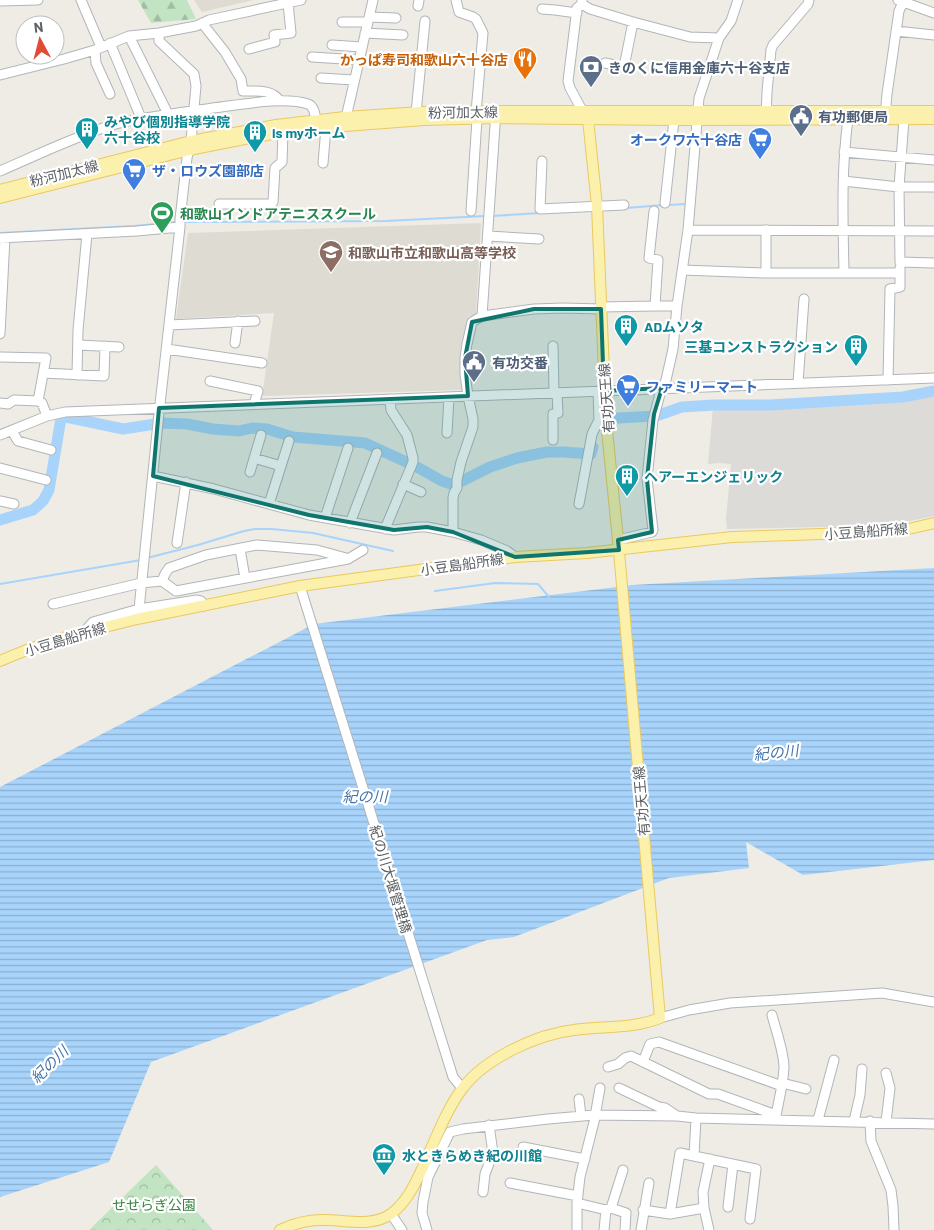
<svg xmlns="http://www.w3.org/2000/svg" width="934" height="1230" font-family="Barlow,'Noto Sans JP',sans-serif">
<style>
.industrial{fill:#dddbd7}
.education{fill:#dedbd3}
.forest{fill:url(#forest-firs)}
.park{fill:url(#park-crowns)}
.water{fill:url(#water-rules)}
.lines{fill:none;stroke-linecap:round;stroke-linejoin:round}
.stream{stroke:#a8d4fb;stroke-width:2}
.river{stroke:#a8d4fb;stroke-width:11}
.minor-casing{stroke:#b2b5b9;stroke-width:11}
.major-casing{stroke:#eac961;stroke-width:12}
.minor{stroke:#fff;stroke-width:9}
.major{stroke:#fbf1ad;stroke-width:10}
.marked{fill:#0f766e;fill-opacity:0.2;stroke:#0f766e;stroke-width:4;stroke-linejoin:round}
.labels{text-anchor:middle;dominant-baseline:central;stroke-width:4.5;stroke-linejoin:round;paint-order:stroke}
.food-label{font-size:14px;font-weight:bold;fill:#c56008;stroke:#fff;text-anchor:end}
.service-label{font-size:14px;font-weight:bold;fill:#4e5e75;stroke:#fff;text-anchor:start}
.street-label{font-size:14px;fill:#5c6064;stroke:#fff}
.culture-label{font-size:14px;font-weight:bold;fill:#0d838f;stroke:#fff;text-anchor:start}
.shop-label{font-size:14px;font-weight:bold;fill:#366cbe;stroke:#fff;text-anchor:start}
.leisure-label{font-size:14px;font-weight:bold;fill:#27864d;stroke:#fff;text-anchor:start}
.education-label{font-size:14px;font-weight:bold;fill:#785e54;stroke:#fff;text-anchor:start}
.park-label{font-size:14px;fill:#3a8540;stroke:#fff}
.water-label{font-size:15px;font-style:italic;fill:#4574ac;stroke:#fff}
</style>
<defs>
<pattern id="forest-firs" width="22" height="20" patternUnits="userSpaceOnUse" patternTransform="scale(1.25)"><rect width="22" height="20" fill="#c2e4c3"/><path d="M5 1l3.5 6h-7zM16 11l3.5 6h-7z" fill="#a1bca2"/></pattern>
<pattern id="park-crowns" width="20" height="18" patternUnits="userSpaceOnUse" patternTransform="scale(1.25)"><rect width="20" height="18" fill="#c2e4c3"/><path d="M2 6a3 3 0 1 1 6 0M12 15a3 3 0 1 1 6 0" fill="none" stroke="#a1bca2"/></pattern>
<pattern id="water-rules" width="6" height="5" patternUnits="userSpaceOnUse" patternTransform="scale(1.25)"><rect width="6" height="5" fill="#a8d4fb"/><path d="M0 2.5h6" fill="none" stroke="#8cafcf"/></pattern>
</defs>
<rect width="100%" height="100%" fill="#eeece5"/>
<path class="industrial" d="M934 396V516L905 522 869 526 727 529 726 519 731 464 719 463 708 464 713 407H765L770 408 861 401 895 400Z"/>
<path class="education" d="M194 0H254L202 12Z
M481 223 476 314 468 317 463 390 262 396 274 313 176 319 188 233Z"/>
<path class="forest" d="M138 0H187L196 19 151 23Z"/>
<path class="park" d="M156 1165 213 1230H89Z"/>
<path class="water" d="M934 568V860L803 875 746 842 749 868 669 878 514 937 487 940 151 1062 109 1162 0 1197V787L314 624 633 585Z"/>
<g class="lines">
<path class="stream" d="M669 205 686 204
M626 208 664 205
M492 216 540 213
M183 222 386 221 485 216
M0 233 134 226 178 222
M147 558 198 545 244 531 255 529H272L313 533 393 551
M0 584 141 560
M435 591 495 583 538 584 549 597"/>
<path class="river" d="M610 420 618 418 656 416 682 407 714 405H770L903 397 934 391
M0 520 33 510 43 501 49 490 61 418 66 417 123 429 162 423 187 424 213 429 239 431 252 428 267 429 293 437 365 443 417 467 442 481 451 484 460 482 490 467 517 458 547 452H563L591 454 593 447"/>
<g class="minor-casing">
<path id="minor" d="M81 0 101 47
M456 0 459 12 473 17 476 19 483 33 476 112
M582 0V4L577 8 568 81 570 88 583 112
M898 0 934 13
M0 1 38 0
M582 4 590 9 633 22 690 37 719 38
M418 6 419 0
M542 9 555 10 577 13
M369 17 396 18
M342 22H368
M202 23 225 52 241 79 243 91C257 91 271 89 280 101
M896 31 934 35
M159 33V41L194 74 196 86 191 141 187 158 180 219V227L159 413 139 609 197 600 201 601 204 606
M365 33 403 35
M129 36 168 114
M110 43 141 118
M332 45 362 47
M249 49 275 42 274 35 291 33 288 3
M95 50 96 63 110 94
M312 57 359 60
M605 63 624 67 633 22
M0 75 64 59 95 50 129 36 159 33 196 26 209 20 301 0
M321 78 354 80
M887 112 886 105 887 94 899 11 904 0
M416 113 425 21
M766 117 767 92 771 50 773 45 808 4 809 0
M904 119 899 187 900 262 934 263
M345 122 373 0
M844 152 934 160
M542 161 540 209 624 205
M323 163 326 128
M0 171C37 155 74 137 112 125 146 116 179 113 213 108 239 105 284 96 308 104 314 106 315 114 316 120
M843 181 899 187H934
M665 203 674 120
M219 204H270L273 202 275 168 282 162 283 132
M471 211 477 119
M654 211 649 258 658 260 655 306H677
M688 230 934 231
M488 236 539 239
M0 238 137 231 180 227
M682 270 766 273H900
M766 273V230
M844 273C843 222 841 170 848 119
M601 307 655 306
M482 316 534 309 563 308 601 309
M169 325 255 321
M0 334 5 238
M235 343 238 321
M78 345 119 347
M553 346 554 393
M167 349 262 363
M0 357 46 358 38 401 42 403 47 416
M43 373 104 376 105 346
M77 375 78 330 87 234
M888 380 890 289 900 287V268
M210 381 258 391 254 404
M798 383 804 299
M0 403 8 404 14 400 38 401
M12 431 18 441 51 450
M447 433 449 397
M0 435 47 416 65 412 934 378
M553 440V414L558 413 557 393
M254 458 281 466
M0 468 46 480
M250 472 261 435
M153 476 214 489 309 515 394 530 418 527H427L453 532 481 540 507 551 515 557
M403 484 421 492
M0 501 14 504
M269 504 289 441
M579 504 592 434 599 420 598 391
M325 518 348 448
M350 523 377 453
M385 529 413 462V458L407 435 391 410 390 399
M453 532V498L454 493 457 488V480L461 462 473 427V419L468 396 465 374V358L467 344 472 322 482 316 496 111
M618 540 652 532 653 530 647 479 653 420 660 394 666 380 673 349 677 306 688 230 699 98 719 38 731 21 738 0
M177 543 186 482
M240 549 245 578
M162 581 165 574 169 568 206 555 257 545 317 550 346 558
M300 586 453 1077 462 1088
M53 604 141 583 162 581 176 591 348 559 363 550
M84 632 93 622 139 609
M772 1015C776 1031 784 1052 784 1068 783 1084 779 1100 776 1115L777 1119
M660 1018 689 1010 730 1003 838 996 882 993 934 1002
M643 1062 650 1044 659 1042 782 1086
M608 1067 618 1064 625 1058 631 1056 709 1094H718L776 1115
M886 1073 890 1088 886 1122
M782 1083 806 1089
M619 1088 659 1107 665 1108 677 1116
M579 1099 581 1116
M696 1118 694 1156 680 1153 670 1214 704 1208 709 1230
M818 1120 834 1060
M854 1121 860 1095 862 1069
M870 1121 871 1141 891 1190 893 1206 894 1230
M523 1147 585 1159
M694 1156 756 1169 750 1219
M510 1183 578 1196
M483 1192 485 1174 493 1153 489 1125
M577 1203 606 1210 611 1208 626 1213 625 1230
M728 1207 733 1164
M611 1208 623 1170
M704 1208 703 1192 710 1159
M643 1210 670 1214
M391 1214 402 1230
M427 1230 422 1213 423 1202 428 1177 450 1132 463 1129 548 1119 594 1115 677 1116 696 1118 934 1124
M577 1230V1203L580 1177 594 1122 600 1088
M604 1230 606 1210
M641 1230 649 1183"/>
</g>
<g class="major-casing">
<path id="major" d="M0 190 191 141 276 125 345 117 421 112 496 111H934
M0 198 189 150 234 141 283 132 345 126 424 120 496 118 674 120 934 119
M0 661 29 649 69 636 137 619 300 586 515 557 587 553 732 537 821 534 904 530 934 523
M280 1230C293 1224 306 1220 321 1220 343 1219 371 1228 391 1214 407 1202 415 1184 423 1167 434 1143 446 1110 462 1089 484 1059 537 1034 574 1030 602 1026 633 1029 660 1018L618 540 606 420 597 206 588 119 583 112"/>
</g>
<use href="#minor" class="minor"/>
<use href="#major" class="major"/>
</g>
<path class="marked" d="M534 309H601L604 391 662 388 654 414 647 479 652 532 618 540 619 550 515 557 453 532 427 527 394 530 309 515 153 476 159 408 468 396 465 358 472 322Z"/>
<defs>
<g id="restaurant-pin" transform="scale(1.25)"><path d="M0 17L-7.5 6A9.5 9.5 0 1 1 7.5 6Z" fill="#e8710a" stroke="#fff"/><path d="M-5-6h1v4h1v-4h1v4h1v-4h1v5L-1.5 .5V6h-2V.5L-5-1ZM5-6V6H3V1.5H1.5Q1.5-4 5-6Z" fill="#fff"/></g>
<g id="bank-pin" transform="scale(1.25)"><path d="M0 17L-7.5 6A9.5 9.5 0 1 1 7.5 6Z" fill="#5c6f8a" stroke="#fff"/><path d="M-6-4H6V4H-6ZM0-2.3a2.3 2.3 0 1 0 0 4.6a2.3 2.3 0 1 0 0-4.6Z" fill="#fff"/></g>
<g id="civic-pin" transform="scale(1.25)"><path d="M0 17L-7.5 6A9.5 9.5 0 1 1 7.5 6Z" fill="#5c6f8a" stroke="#fff"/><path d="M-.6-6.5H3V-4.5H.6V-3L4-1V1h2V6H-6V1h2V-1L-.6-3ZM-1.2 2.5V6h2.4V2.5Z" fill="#fff"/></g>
<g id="building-pin" transform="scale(1.25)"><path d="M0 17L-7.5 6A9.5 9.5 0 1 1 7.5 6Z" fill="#0f9aa8" stroke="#fff"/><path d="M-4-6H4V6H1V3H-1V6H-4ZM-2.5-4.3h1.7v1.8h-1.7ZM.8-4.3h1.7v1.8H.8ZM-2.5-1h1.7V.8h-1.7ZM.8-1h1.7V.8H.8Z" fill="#fff"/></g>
<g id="supermarket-pin" transform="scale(1.25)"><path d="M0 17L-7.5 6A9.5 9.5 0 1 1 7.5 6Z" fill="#3f7fe0" stroke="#fff"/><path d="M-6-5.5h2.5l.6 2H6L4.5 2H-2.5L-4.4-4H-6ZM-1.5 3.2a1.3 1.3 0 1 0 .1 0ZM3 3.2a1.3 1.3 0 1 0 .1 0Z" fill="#fff"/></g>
<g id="stadium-pin" transform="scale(1.25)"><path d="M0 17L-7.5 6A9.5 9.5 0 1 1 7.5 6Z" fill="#2e9e5b" stroke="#fff"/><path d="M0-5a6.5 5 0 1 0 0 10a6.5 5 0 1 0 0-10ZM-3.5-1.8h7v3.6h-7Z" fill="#fff"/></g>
<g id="school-pin" transform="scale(1.25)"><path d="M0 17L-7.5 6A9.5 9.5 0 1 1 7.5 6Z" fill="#8d6e63" stroke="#fff"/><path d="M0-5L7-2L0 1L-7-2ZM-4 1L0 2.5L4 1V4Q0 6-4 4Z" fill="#fff"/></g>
<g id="museum-pin" transform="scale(1.25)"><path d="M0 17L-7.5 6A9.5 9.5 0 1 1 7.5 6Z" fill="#0f9aa8" stroke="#fff"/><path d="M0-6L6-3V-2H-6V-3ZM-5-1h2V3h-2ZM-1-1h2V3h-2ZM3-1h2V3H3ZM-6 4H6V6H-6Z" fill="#fff"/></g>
</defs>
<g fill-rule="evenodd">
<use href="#restaurant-pin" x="525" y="59"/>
<use href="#bank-pin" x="591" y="67"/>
<use href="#civic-pin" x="801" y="116"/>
<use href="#building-pin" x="87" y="129"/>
<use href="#building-pin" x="255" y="132"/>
<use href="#supermarket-pin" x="760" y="139"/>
<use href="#supermarket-pin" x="134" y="170"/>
<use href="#stadium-pin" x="162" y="213"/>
<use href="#school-pin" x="331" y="252"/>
<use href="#building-pin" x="626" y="326"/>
<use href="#building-pin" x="856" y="346"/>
<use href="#civic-pin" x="474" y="362"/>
<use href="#supermarket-pin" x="628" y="386"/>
<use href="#building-pin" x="627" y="476"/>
<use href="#museum-pin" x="384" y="1155"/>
</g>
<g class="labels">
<g class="food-label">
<text x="508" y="59">かっぱ寿司和歌山六十谷店</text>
</g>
<g class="service-label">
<text x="608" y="67">きのくに信用金庫六十谷支店</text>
<text x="818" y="116">有功郵便局</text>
<text x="492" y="362">有功交番</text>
</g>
<g class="street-label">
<text transform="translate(463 112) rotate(-1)">粉河加太線</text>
<text transform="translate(64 173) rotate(-14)">粉河加太線</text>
<text transform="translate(606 398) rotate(-94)">有功天王線</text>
<text transform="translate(866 531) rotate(-4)">小豆島船所線</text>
<text transform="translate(462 564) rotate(-8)">小豆島船所線</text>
<text transform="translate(65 639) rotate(-17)">小豆島船所線</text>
<text transform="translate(641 801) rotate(-95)">有功天王線</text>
<text transform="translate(391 879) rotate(73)">紀の川大堰管理橋</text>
</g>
<g class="culture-label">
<text x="104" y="121">みやび個別指導学院<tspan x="104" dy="16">六十谷校</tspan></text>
<text x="272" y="132">is myホーム</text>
<text x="644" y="326">ADムソタ</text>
<text x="838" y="346" text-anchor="end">三基コンストラクション</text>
<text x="644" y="476">ヘアーエンジェリック</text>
<text x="402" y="1155">水ときらめき紀の川館</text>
</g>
<g class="shop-label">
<text x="742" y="139" text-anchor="end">オークワ六十谷店</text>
<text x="152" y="170">ザ・ロウズ園部店</text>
<text x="646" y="386">ファミリーマート</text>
</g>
<g class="leisure-label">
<text x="180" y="213">和歌山インドアテニススクール</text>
</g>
<g class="education-label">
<text x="348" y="252">和歌山市立和歌山高等学校</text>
</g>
<g class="park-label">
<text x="154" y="1204">せせらぎ公園</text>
</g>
<g class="water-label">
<text transform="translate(776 752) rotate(-6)">紀の川</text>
<text x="365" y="796">紀の川</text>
<text transform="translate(49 1064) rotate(-44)">紀の川</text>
</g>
</g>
<g transform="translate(40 40) rotate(353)"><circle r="24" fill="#ffffff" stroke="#bebfc1"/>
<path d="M0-4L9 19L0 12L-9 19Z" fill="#e14b38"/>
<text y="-8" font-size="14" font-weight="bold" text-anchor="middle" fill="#5c6064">N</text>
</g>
</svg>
